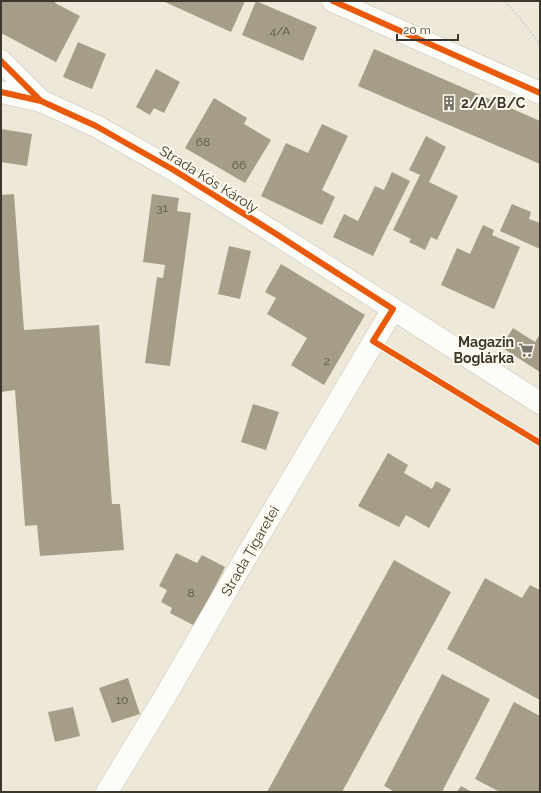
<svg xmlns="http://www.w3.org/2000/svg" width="541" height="793" font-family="Raleway,sans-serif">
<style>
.building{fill:#a59d88}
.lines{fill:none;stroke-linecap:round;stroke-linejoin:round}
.street-casing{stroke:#c9c3b7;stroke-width:23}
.secondary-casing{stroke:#c9c3b7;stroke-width:23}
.primary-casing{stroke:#c9c3b7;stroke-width:23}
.path{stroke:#d5d4d0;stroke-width:2.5;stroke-dasharray:2 2;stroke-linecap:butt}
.street{stroke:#fcfcf9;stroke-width:22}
.secondary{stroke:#fcfcf9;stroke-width:22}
.primary{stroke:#fcfcf9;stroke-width:22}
.cycleway-casing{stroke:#fef9ed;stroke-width:8}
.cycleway{stroke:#e8590c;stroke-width:6}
.labels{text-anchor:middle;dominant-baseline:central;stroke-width:4;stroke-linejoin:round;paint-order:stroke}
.number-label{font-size:12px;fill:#565044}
.poi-label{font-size:14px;font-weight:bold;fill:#3c372d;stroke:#fef9ed;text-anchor:start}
.street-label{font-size:14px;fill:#3c372d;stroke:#fef9ed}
</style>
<rect width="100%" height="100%" fill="#eee8d8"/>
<path class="building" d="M1 1H56L55 3 80 16 56 62 1 33Z
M165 1H245L231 32 165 2Z
M256 1 317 27 303 61 242 35Z
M78 42 106 54 92 89 63 77Z
M374 49 540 121V164L358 86Z
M156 69 180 82 164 113 154 108 150 115 136 107Z
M214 98 247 118 244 124 271 140 245 183 185 148Z
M322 124 348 136 322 190 335 197 322 225 261 196 286 143 308 153Z
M1 129 32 134 27 166 1 162Z
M426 136 446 147 429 182 458 196 437 240 431 237 425 250 409 242 411 239 393 230 420 175 409 170Z
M392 172 410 181 373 256 333 237 344 214 358 221 375 186 384 190Z
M14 194 24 330 99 325 112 504H120L124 550 40 556 37 525 25 526 15 390 1 392V195Z
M152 194 179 198 177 211 191 213 170 366 145 363 157 277 163 278 165 265 143 262Z
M512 204 531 212 529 219 540 223V249L500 231Z
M483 225 494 230 492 235 520 247 494 309 441 285 457 248 470 254Z
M229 246 251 251 240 299 218 294Z
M281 264 365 315 324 385 291 365 307 338 267 314 276 298 265 292Z
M513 328 535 342 540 334V372L501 347Z
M253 404 279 412 266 450 241 442Z
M388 453 408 465 404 473 432 489 436 481 451 489 429 528 406 515 399 527 358 506Z
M176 553 197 563 202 555 225 567 195 626 170 613 172 608 161 602 167 590 159 586Z
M394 560 451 592 342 792H267Z
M485 578 522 598 530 585 540 590V700L447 649Z
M442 674 490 699 442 792H395L384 786Z
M128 678 140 714 112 723 99 688Z
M514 702 540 716V792H500L475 779Z
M73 707 80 736 55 742 48 712Z
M461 786 472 792H457Z"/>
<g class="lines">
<g class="street-casing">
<path id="street" d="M333 1 540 93"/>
</g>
<g class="secondary-casing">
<path id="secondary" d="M1 61 41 101
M107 792 167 693 240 567 393 309"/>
</g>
<g class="primary-casing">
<path id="primary" d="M1 92 41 101 96 126 133 147 172 169 273 232 540 403"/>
</g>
<path class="path" d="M504 1 519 17 540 44"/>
<use href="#street" class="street"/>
<use href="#secondary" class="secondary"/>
<use href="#primary" class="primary"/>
<g class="cycleway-casing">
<path id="cycleway" d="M333 1 540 93
M1 61 41 101
M1 92 41 101 96 126 133 147 172 169 273 232 393 309 373 341 540 443"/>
</g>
<use href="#cycleway" class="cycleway"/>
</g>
<defs>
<g id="building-bare" transform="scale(1.2)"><path d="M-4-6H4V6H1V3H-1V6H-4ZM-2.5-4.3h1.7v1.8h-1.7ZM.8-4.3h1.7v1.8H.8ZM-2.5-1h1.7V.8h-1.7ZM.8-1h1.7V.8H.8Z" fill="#7a7569" stroke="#fef9ed" stroke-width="2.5" paint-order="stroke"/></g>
<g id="supermarket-bare" transform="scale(1.2)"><path d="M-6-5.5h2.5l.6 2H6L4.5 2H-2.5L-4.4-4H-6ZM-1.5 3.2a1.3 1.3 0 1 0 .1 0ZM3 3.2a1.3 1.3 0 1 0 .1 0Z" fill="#7a7569" stroke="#fef9ed" stroke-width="2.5" paint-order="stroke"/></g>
</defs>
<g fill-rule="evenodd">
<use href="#building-bare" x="449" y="103"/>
<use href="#supermarket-bare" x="526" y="350"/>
</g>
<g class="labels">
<g class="number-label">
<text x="280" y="31">4/A</text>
<text x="203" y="142">68</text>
<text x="239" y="165">66</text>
<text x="162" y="208">31</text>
<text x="327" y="361">2</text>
<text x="191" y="593">8</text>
<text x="122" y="700">10</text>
</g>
<g class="poi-label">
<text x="461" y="103">2/A/B/C</text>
<text x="514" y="342" text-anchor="end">Magazin<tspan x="514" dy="16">Boglárka</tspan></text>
</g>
<g class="street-label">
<text transform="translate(209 179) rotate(32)">Strada Kós Károly</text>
<text transform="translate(250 551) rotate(-60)">Strada Țigaretei</text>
</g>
</g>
<rect width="541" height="793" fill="none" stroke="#3c372d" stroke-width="4"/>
<path d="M397 34v6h61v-6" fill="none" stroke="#3c372d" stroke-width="2"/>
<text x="403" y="34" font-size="12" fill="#3c372d" stroke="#fef9ed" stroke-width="3" paint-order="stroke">20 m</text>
</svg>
